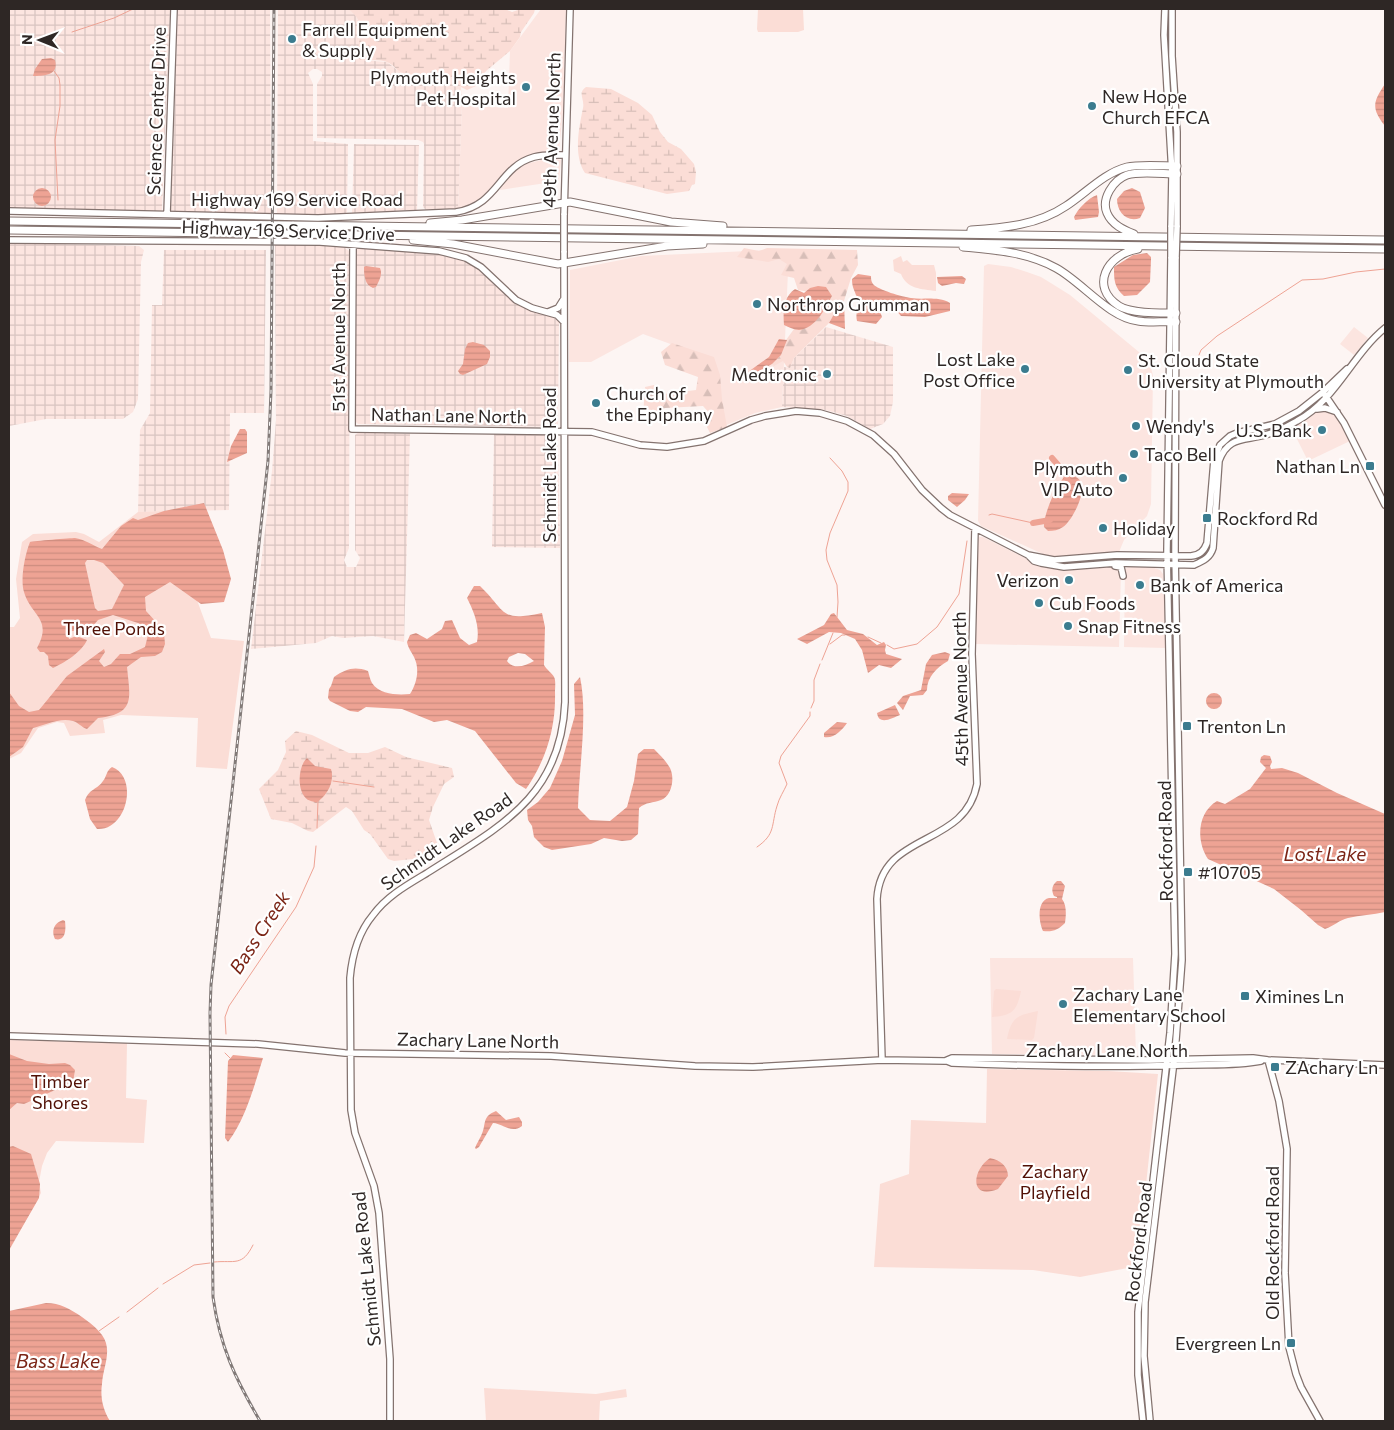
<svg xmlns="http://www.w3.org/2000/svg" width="1394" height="1430" font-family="Commissioner,sans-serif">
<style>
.built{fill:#fce5e0}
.industrial{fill:url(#industrial-grid)}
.forest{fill:url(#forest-firs)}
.wetland{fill:url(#wetland-marsh)}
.park{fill:#fbddd6}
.water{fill:url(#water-rules);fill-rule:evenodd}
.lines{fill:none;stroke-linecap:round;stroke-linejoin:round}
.stream{stroke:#eea394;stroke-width:1}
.river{stroke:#eea394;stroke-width:6}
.secondary-casing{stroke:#84736f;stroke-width:8}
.highway-casing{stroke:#84736f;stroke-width:9}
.secondary{stroke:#fff;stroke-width:5.5}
.highway{stroke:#fff;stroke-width:7}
.rail-casing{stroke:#827a78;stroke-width:3}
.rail{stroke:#fff;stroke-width:1;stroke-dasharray:4;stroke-linecap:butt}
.secondary-bridge-casing{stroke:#84736f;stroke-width:8;stroke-linecap:butt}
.secondary-bridge{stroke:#fff;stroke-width:5.5}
.poi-dot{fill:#3b7c8f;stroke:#fff;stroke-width:2}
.labels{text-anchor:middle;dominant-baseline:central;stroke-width:4.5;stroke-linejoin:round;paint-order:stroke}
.poi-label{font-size:18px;fill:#2e2725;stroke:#fff;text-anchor:start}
.street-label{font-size:18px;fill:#2e2725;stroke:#fff}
.park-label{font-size:18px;fill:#521106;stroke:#fff}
.water-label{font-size:19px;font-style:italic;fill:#7b2516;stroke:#fff}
</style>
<defs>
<pattern id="industrial-grid" width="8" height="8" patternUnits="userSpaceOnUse" patternTransform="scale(1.25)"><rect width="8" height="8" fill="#fce5e0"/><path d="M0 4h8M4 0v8" fill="none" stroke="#d8c4c0"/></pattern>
<pattern id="forest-firs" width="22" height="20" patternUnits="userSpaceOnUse" patternTransform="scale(1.25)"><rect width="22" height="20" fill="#fbddd6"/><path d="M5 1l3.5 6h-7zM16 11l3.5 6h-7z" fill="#d7beb8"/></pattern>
<pattern id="wetland-marsh" width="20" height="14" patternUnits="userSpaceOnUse" patternTransform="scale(1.25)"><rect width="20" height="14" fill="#fbddd6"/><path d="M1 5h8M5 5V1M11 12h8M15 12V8" fill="none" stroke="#d7beb8"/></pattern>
<pattern id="water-rules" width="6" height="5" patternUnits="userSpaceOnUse" patternTransform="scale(1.25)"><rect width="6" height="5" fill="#eea394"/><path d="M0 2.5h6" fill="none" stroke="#cc8c7f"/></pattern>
</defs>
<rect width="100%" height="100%" fill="#fdf5f3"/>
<path class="built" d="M541 9H566L563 111 559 150 531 155 483 198 472 205 458 209 462 105 508 108 510 51Z
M550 158 561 160 559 181 500 190 508 177 517 169 525 164Z
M789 249 782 407 755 413 724 426 709 358 643 334 591 362H569L570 270 641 256Z
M988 264 1011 267 1027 272 1041 277 1054 285 1070 295 1145 357 1150 363 1153 376 1151 504 1147 516 1124 540 1119 552 1056 558 1043 554 981 526 978 521 984 266Z
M1354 327 1368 338 1354 355 1340 344Z
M1318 410H1330L1336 415 1350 441 1308 461 1291 427Z
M979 537H983L1027 559 1054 569H1067L1093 566 1119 567 1121 570 1119 647 975 644 978 539Z
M1128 567H1152L1160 570 1163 574 1166 648 1124 647 1125 569Z
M990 958H1133L1136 1055 992 1054Z"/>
<path class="industrial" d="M9 9H170L162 210 159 212 9 208Z
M178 9H270L271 214 175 212 171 210Z
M278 9H349L355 14 359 22 361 33 357 58 360 60 387 62 401 73 421 79 429 84 438 83 444 77 449 76 457 80 461 87 462 105 458 209 426 210 423 207 424 144 423 142 418 140 317 138V84L322 76V72L317 69H313L308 73 313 84V141L348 144 347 212 344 215 277 214Z
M354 144 419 145 417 210 352 213Z
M9 243 139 246 144 250 141 262 138 399 133 412 123 419H46L9 426Z
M275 244 342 246 348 250 350 253 349 548 344 560 347 567H356L360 558 355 550V435L359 432 410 434 404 642 373 636 343 638 332 636 316 643 251 649 272 471 276 420Z
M359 247 439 254 455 257 468 262 485 273 514 301 523 307 556 316 559 320 558 425 555 427 358 424 356 422V250Z
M164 250H266L264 413H230L229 510 138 512 140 430 150 413 152 305H162Z
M826 327 893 347V402L890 416 883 424 870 429 847 416 826 410 782 407 784 367 790 368 794 358Z
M494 434 555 435 558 438 560 548 492 547Z"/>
<path class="forest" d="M744 248 759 251 767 248 857 250 858 265 851 278 844 301 839 305 829 323 794 358 790 368 787 367 783 361 774 366 772 364 781 355 786 340 794 329C812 332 825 310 832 296L798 290 794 278 781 275 787 264 779 259 768 262 737 257Z
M672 343 714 357 720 375 722 399 727 427 710 433 707 427 711 415 703 406 665 408 643 416 645 387 654 385 664 394 696 390 698 377 665 365 661 352Z"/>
<path class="wetland" d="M348 9H505L512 12 521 9H535L534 13 521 32 520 37 510 51 486 71 476 86 467 90 461 87 453 77H445C434 88 433 84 422 79 416 77 409 77 403 74 397 71 394 65 387 62 379 59 369 61 360 60L357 58C358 38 368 23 348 9Z
M586 87 611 89 638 103 652 115 660 132 668 142 681 149 694 164 696 172 695 184 692 185 689 191 667 194 585 173C573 155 579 128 583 108 585 99 577 93 586 87Z
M296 731 312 735 349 753H368L385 747 406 757 452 768 454 777 444 784 433 807 429 820 437 843 422 858 394 861 388 859 370 834 364 830 352 811 346 807 313 832 308 831 292 823 271 819 259 789 278 770 286 752 285 741Z"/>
<path class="park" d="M758 9H803L804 30 798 32H758L757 29Z
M901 256 903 262 907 260 912 265H934L936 273V291C921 289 907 289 901 274L894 271 893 260Z
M164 511 211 638 244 641 227 769 196 767 198 718 121 715 103 720 105 733 70 736 64 723 57 722 38 728 21 753 9 759V627H14L20 618 16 579 22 542 33 534 76 532 84 534 99 542 138 512Z
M996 989 1021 991C1017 1011 1012 1016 992 1017L994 991Z
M1038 1011 1034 1038 1032 1040 1007 1039C1011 1018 1017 1015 1038 1011Z
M9 1040 127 1043 126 1098 147 1100 144 1143 56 1141 47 1153 42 1166 39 1182 41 1193 9 1251Z
M987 1069 1108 1071 1158 1074 1145 1194 1133 1267 1080 1277 1033 1270 874 1267 880 1184 909 1174 911 1120 986 1123Z
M484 1388 596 1394 626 1389 627 1397 600 1401 599 1421H486Z"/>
<path class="water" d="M51 58 55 60C59 75 45 76 33 76L35 69 42 59Z
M1385 84V126C1371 108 1373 102 1385 84Z
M33 197a9 9 0 1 1 18 0a9 9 0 1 1-18 0Z
M1132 188 1140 192 1145 208 1140 218C1127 223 1117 212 1117 199L1124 191Z
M1097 195 1099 212 1098 217 1075 220 1074 217C1078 209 1088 198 1097 195Z
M1147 253 1151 257V260L1150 282 1137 295 1124 296C1114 287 1114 280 1114 267L1133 255Z
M366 266 380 268C383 275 379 281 376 287L373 288C365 285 364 276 364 267Z
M858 274 871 276C871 279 871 281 873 284 878 290 903 297 911 298 924 300 938 296 950 303V311L925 317 901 316 888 301 881 300 879 308 882 317 876 324 857 321C855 313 859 307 857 300 856 291 852 290 852 279Z
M962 276 966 279 964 284 956 283 942 286 938 283 937 277Z
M818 286 826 287 832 296C825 309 816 328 799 330 794 330 789 327 784 325 783 312 783 297 795 289L804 293 810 288Z
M844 301 845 329 829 323 839 305Z
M779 339 787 340 781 355 772 364 740 381 748 372 769 357Z
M473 342 484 345 490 351V357L487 364 463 375 460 374 458 371 463 364 465 349 468 343Z
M240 429H245L247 432V453L227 462 231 446Z
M1072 475C1076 477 1081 479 1082 485 1084 496 1072 521 1063 527 1058 530 1054 531 1048 531L1044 527C1043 515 1057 484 1065 476Z
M952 493 969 494 965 500 957 507 948 500V496Z
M204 503 223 550 231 579 224 602 201 604 170 582 145 597 146 611 158 624 164 633 165 644 162 652 155 656 141 657 127 667C130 698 136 714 98 718L87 729C81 727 79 723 73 721 60 717 45 725 33 728L23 747 9 757V692L19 706 29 712 39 710 67 676 104 649 105 652 99 661 104 667 111 664 120 654H130L145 647 149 631 138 623 113 615 98 620 92 627 68 632 69 639 76 636 87 640C82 652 64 663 53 668L49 665 48 656 44 652H40L37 648C53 619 31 616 24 592 20 580 25 554 30 542 33 541 71 538 75 538 84 539 94 546 102 549L121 526 133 518 138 520 164 511ZM94 560 103 563 124 585 112 609 98 611 95 608 85 563 87 560Z
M474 586H480C507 612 499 622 542 613L545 627 544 665C546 669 553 674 554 677 556 680 555 688 555 692 556 728 546 760 526 789L516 783 475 731 447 720 434 722 402 709 366 707 358 712 350 711 330 701 328 698 329 689 331 686 334 677C346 669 354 666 368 671 369 674 370 680 372 683 380 695 398 695 410 694 417 683 420 669 414 657 411 651 408 648 407 642L410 635 416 633 427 639 442 629 445 621 452 620 460 638 469 645 477 642C480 626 474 612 467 598ZM518 653 525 654 534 661C525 666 514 670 507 661L509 657Z
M834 613 847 630 863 634 877 645 884 642 886 645 885 650 886 654 902 659 891 668 879 665 868 673 862 650 855 639 841 633 829 632 807 644 797 639 824 625 831 614Z
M945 652 950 654 948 661C937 667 927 677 927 690L923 695 910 696 903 710 897 703 903 696 921 690 926 664 932 655Z
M580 677C588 714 579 768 578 808L590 820 610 821 627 807 634 781 638 754 644 749H654C660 755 666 761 670 768 675 778 672 796 661 800 653 803 646 802 639 808L638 834 631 840 622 841 604 838 591 844 552 850 544 847 534 837 532 826 528 820 527 810 538 802 550 788 562 761 575 715 574 684Z
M1206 701a8 8 0 1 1 16 0a8 8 0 1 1-16 0Z
M895 705 900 715C892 718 879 726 877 713Z
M837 722 847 723C842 730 834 739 824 737V733Z
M1264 755 1270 756 1272 762 1270 766 1271 769 1282 768 1298 773 1337 793 1385 814V912C1373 915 1360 915 1348 918 1339 920 1334 926 1325 929L1318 925 1301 910 1274 889 1208 859C1196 841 1197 813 1217 801L1225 804 1250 789 1266 768 1260 762 1261 757Z
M307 758 315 766 331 769C335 782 327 796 316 803 315 802 308 800 308 800 296 792 298 766 307 758Z
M112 767C139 777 127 831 97 829L90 819 85 800C90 788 97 790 103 781 107 776 106 771 112 767Z
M1057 881H1061L1065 886 1062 899C1067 905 1066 916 1065 923 1058 930 1053 932 1043 931 1039 923 1036 901 1049 898 1051 898 1054 898 1057 898V897L1054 896C1051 890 1052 885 1057 881Z
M63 920 65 921C66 929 66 942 55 939 51 931 54 923 63 920Z
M9 1054 27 1061 49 1064 65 1063 70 1065 75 1070 73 1082 24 1104 17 1103 9 1110Z
M233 1055 263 1058C254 1086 246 1118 228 1142L225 1138 228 1061Z
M496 1111 506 1120 519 1117 522 1122V1126C511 1134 504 1124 493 1123L479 1147 476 1149 475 1148C477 1143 479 1140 481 1136 487 1124 481 1117 496 1111Z
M13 1146 31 1154 40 1184 39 1198 9 1250V1147Z
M990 1158C1000 1160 1008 1166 1008 1176L998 1189C970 1201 971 1171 990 1158Z
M46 1303C60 1303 70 1309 82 1317 89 1322 97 1328 102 1335 113 1350 103 1367 102 1384 100 1397 103 1410 110 1421H9V1311Z"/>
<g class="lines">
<path class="stream" d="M72 32 114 18 133 9
M54 71 59 78 60 85V106L55 140 58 200
M1199 355 1201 350 1217 336 1302 280 1323 279 1356 272 1385 269
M830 458 842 471 848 482V491L830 533 826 550 827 560 837 585 838 602 837 617
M989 515 992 514 1033 523
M868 637 881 643
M830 644 842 635H845
M887 645 894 649 917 644 937 627 959 594 967 541
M822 660 833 633
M811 708 814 701V680L820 664
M333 781 374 787
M317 828 318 801
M757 847C776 834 771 825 777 806 779 798 784 791 787 784L779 763 781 756 810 716V712
M226 1034 225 1017 229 1006 296 907 314 867 316 846
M225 1053 230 1058
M214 1262C235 1260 242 1267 253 1245
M163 1284 194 1265 210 1263
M127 1312 158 1288
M99 1331 119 1317"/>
<path class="river" d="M1052 458 1065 473 1069 483
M1033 523 1050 520"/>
<g class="secondary-casing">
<path id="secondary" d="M1165 9 1164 35 1172 174 1171 227
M1172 9V56L1177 132V227
M9 211 318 218 456 212C499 205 498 167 534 157 544 154 555 155 565 155
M167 214 174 9
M564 215 570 9
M9 240 320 242 439 251 466 258 481 267 516 300 532 308 557 315 563 321
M353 245 352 429 592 432 640 445 667 447 704 441 751 420 765 416 796 411 820 413 847 421 873 435 894 454 922 490 941 508 950 515 1028 555 1034 561 1041 563 1064 567 1116 563 1194 565C1203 561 1210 558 1213 548L1219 461C1228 436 1244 441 1265 435 1276 432 1287 427 1297 421 1337 399 1351 356 1385 328
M548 312 558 308 563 300
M1325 395 1344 423 1385 505
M1317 409 1325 408 1337 412
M1028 555 1054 560 1117 555 1191 556C1200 555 1204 551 1207 543L1214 460 1220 445 1230 436 1237 433 1275 424 1299 411 1323 392 1347 369
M1115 566 1121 567 1123 576
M9 1036 258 1044 345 1053 551 1056 695 1066 753 1067 882 1060 945 1061 952 1058 1150 1060 1253 1058 1268 1060 1385 1065
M882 1060 877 899C881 830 965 849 977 784L972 654 975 528
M1268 1060 1279 1101 1287 1149 1285 1273 1289 1347 1296 1374 1301 1387 1320 1421
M947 1061 952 1063C1030 1066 1108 1068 1185 1065 1210 1064 1236 1066 1261 1061
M390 1421V1359L379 1213 374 1186 355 1133 351 1110 350 978C352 955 358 933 373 915 387 896 407 885 427 873 499 827 561 798 565 702L564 251
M1143 1421 1138 1375V1312L1170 1033 1175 954 1167 551 1171 257
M1150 1421 1144 1356 1145 1302 1175 1053 1182 960 1175 552 1176 257"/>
</g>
<g class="highway-casing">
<path id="highway" d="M9 221 1385 240
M430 223 462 220 570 202 671 222 723 226
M9 230 1385 249
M971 230C1004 228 1038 225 1066 206 1086 193 1104 173 1127 167 1139 164 1164 166 1177 166
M1134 234C1124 230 1112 225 1107 213 1101 199 1113 180 1127 175 1139 171 1163 174 1177 174
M413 240 453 244 558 264 667 246 703 244
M963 247C995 250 1027 252 1056 268 1082 282 1109 318 1138 321 1150 323 1164 321 1176 322
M1138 249C1107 254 1089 287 1119 306 1132 314 1161 313 1176 313"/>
</g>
<use href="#secondary" class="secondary"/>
<use href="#highway" class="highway"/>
<g class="rail-casing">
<path id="rail" d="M260 1421C235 1378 220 1347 213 1297L210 1013 211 985 268 461 271 391 274 9"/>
</g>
<use href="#rail" class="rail"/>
<g class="secondary-bridge-casing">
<path id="secondary-bridge" d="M564 251V215
M1171 257V227
M1176 257 1177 227"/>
</g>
<use href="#secondary-bridge" class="secondary-bridge"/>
</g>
<g class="poi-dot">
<circle cx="292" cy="39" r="5"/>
<circle cx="526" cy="87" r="5"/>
<circle cx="1092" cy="106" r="5"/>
<circle cx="757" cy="304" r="5"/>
<circle cx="1025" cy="369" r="5"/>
<circle cx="1128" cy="370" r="5"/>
<circle cx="827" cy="374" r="5"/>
<circle cx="596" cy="403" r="5"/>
<circle cx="1136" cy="426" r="5"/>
<circle cx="1322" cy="430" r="5"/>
<circle cx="1134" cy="454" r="5"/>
<rect x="1365" y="461" width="10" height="10" rx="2.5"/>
<circle cx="1123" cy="478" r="5"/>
<rect x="1202" y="513" width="10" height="10" rx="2.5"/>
<circle cx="1103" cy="528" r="5"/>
<circle cx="1069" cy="580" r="5"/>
<circle cx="1140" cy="585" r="5"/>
<circle cx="1039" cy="603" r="5"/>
<circle cx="1068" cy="626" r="5"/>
<rect x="1182" y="721" width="10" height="10" rx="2.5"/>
<rect x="1183" y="867" width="10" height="10" rx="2.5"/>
<rect x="1240" y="991" width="10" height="10" rx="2.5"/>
<circle cx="1063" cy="1004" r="5"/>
<rect x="1270" y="1062" width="10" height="10" rx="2.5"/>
<rect x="1286" y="1338" width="10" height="10" rx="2.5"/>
</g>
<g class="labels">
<g class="poi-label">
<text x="302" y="29">Farrell Equipment<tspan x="302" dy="21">&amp; Supply</tspan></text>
<text x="516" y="77" text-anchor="end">Plymouth Heights<tspan x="516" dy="21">Pet Hospital</tspan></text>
<text x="1102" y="96">New Hope<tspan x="1102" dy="21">Church EFCA</tspan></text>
<text x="767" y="304">Northrop Grumman</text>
<text x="1015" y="359" text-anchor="end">Lost Lake<tspan x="1015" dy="21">Post Office</tspan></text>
<text x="1138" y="360">St. Cloud State<tspan x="1138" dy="21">University at Plymouth</tspan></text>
<text x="817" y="374" text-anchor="end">Medtronic</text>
<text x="606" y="393">Church of<tspan x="606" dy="21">the Epiphany</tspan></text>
<text x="1146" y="426">Wendy's</text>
<text x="1312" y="430" text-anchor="end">U.S. Bank</text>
<text x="1144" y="454">Taco Bell</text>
<text x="1360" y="466" text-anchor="end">Nathan Ln</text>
<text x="1113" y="468" text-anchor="end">Plymouth<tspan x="1113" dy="21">VIP Auto</tspan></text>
<text x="1217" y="518">Rockford Rd</text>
<text x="1113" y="528">Holiday</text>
<text x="1059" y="580" text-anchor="end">Verizon</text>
<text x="1150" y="585">Bank of America</text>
<text x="1049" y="603">Cub Foods</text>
<text x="1078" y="626">Snap Fitness</text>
<text x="1197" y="726">Trenton Ln</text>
<text x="1198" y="872">#10705</text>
<text x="1073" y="994">Zachary Lane<tspan x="1073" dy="21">Elementary School</tspan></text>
<text x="1255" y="996">Ximines Ln</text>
<text x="1285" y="1067">ZAchary Ln</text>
<text x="1281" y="1343" text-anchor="end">Evergreen Ln</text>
</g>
<g class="street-label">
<text transform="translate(156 111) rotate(-88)">Science Center Drive</text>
<text transform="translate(551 130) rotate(-88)">49th Avenue North</text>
<text x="297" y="199">Highway 169 Service Road</text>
<text transform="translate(288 230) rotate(2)">Highway 169 Service Drive</text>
<text transform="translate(338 337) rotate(-90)">51st Avenue North</text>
<text transform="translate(449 415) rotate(1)">Nathan Lane North</text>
<text transform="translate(549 465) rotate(-90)">Schmidt Lake Road</text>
<text transform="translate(960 689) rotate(-91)">45th Avenue North</text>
<text transform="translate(446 841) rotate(-35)">Schmidt Lake Road</text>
<text transform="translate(1165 841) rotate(-91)">Rockford Road</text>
<text transform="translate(478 1040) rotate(1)">Zachary Lane North</text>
<text x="1107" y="1050">Zachary Lane North</text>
<text transform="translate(1138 1242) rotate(-83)">Rockford Road</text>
<text transform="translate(1272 1243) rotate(-90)">Old Rockford Road</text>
<text transform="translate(366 1269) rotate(-96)">Schmidt Lake Road</text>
</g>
<g class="park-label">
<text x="114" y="628">Three Ponds</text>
<text x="60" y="1081">Timber<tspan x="60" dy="21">Shores</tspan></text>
<text x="1055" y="1171">Zachary<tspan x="1055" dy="21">Playfield</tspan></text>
</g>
<g class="water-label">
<text x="1325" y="853">Lost Lake</text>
<text transform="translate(259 932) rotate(-57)">Bass Creek</text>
<text x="58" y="1360">Bass Lake</text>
</g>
</g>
<rect width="1394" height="1430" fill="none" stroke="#2e2725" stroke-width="20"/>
<g transform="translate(40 40) rotate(271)" stroke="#ffffff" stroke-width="4" paint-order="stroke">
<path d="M0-4L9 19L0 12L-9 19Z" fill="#2e2725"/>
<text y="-8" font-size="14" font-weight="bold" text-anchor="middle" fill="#2e2725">N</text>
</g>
</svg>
